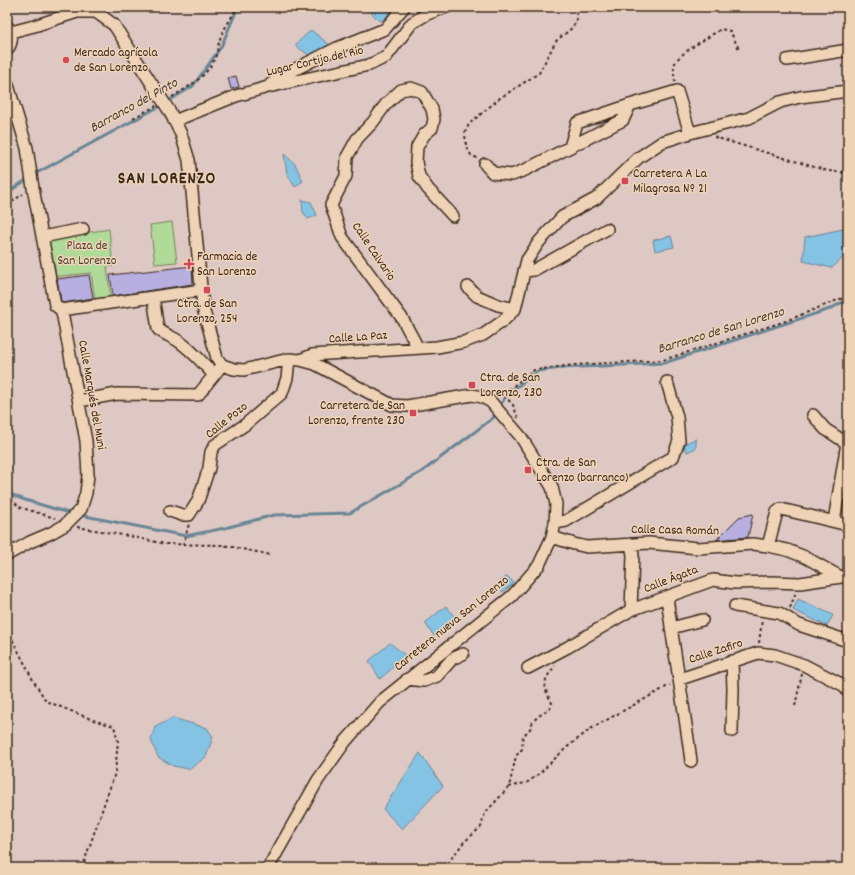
<svg xmlns="http://www.w3.org/2000/svg" width="855" height="875" font-family="Dekko,sans-serif">
<style>
.green{fill:#afda98;stroke:#75825b}
.water{fill:#85c3e5;stroke:#678695}
.lines{fill:none;stroke-linecap:round;stroke-linejoin:round}
.stream{stroke:#678695;stroke-width:3}
.building{fill:#b6afe0;stroke:#3b2a1e}
.minor-casing{stroke:#3b2a1e;stroke-width:14}
.path{stroke:#3b2a1e;stroke-width:2;stroke-dasharray:3 3;stroke-linecap:butt}
.minor{stroke:#efd3b6;stroke-width:11}
.poi-dot{fill:#d1495b;stroke:#efd3b6;stroke-width:1.5}
.labels{text-anchor:middle;dominant-baseline:central;stroke-width:3;stroke-linejoin:round;paint-order:stroke}
.poi-label{font-size:13px;fill:#3b2a1e;stroke:#efd3b6;text-anchor:start}
.street-label{font-size:13px;fill:#3b2a1e;stroke:#efd3b6}
.park-label{font-size:13px;fill:#4c4430;stroke:#efd3b6}
.water-label{font-size:14px;font-style:italic;fill:#46413c;stroke:#efd3b6}
.district-label{font-size:17px;font-weight:bold;letter-spacing:1px;fill:#3b2a1e;stroke:#efd3b6}
</style>
<rect width="100%" height="100%" fill="#dec8c3"/>
<filter id="ink" filterUnits="userSpaceOnUse"><feTurbulence type="fractalNoise" baseFrequency=".025" numOctaves="2"/><feDisplacementMap in="SourceGraphic" scale="8" xChannelSelector="R" yChannelSelector="G"/><feConvolveMatrix kernelMatrix="1 2 1 2 8 2 1 2 1" color-interpolation-filters="sRGB"/></filter>
<g filter="url(#ink)">
<path class="green" d="M172 222 177 262 155 264 150 225Z
M109 229 113 266 107 267 111 299 95 300 91 273 52 277 47 239Z"/>
<path class="water" d="M369 7H391L386 18 379 21 369 10Z
M311 30 331 46 310 56 295 45Z
M284 154 295 164 303 181 295 187 287 174Z
M302 200 311 202 317 215 308 219 303 212Z
M848 228V253L832 268 803 261 805 237Z
M671 236 674 247 655 251 653 240Z
M696 439V448L687 452 683 444Z
M507 576 514 583 503 592 497 585Z
M798 599 833 615 827 626 793 610Z
M446 606 458 621 434 636 425 623Z
M390 643 406 656 380 679 369 661Z
M173 718 207 728 213 737 206 757 189 769 173 766 158 757 151 740 155 727Z
M420 753 443 786 402 829 383 809Z"/>
<g class="lines">
<path class="stream" d="M167 102 193 86 221 47 238 7
M33 175 162 105
M7 193 29 178
M7 493 25 500 72 514
M80 515 186 536 225 528 274 515 350 513 423 471 493 418 507 394 538 371 561 368 664 363 830 309 848 299"/>
</g>
<path class="building" d="M236 76 239 87 231 89 228 78Z
M192 266 193 284 113 296 110 275Z
M89 275 93 298 63 303 61 301 57 279Z
M753 514 748 537 716 540 739 517Z"/>
<g class="lines">
<g class="minor-casing">
<path id="minor" d="M7 26C13 35 13 42 7 50
M11 32 34 26 77 12H96L114 25 170 112 181 134 189 160 203 308 217 358 222 365 234 369 244 370 289 359 300 360 315 364 392 405 407 406 472 395 482 397 491 402 521 437 552 487 556 504 555 523 552 537 539 565 512 596 380 702 345 742 318 780 268 868
M787 60 848 50
M7 82 27 148 33 188 55 305 61 310 63 317 86 441 88 475 86 493 81 509 65 525 51 533 30 542 7 555
M270 85 278 78 337 48 385 29 404 7
M174 121 236 96 268 87 369 65 386 57 412 23 427 14 447 7
M570 147 577 123 630 105 677 91 690 133
M485 164 493 173 512 175 525 170 623 120 630 105
M42 237 83 229
M524 271 534 270 607 229
M468 287 477 296 498 305 515 309
M153 297 158 329C164 334 170 336 177 340 191 349 203 363 214 375
M61 310 202 290
M418 348 402 318 342 237 331 205 346 176 347 157 357 139 373 122 386 104 401 90 411 88 422 92 432 109 434 119 432 128 424 135 417 147 416 162 419 176 428 189 453 216
M300 360 312 355 437 347 464 342 483 335 503 321 515 309 527 260 539 242 562 217 597 198 638 158 662 142 690 133 749 118 780 102 800 97 848 91
M79 401 117 394 198 395 222 365
M813 415 825 429 848 444
M170 511 182 515H189L198 501 209 468 211 452 215 445 246 424 282 393 287 378 289 359
M834 521 847 443
M555 523 566 521 673 457 679 441 677 417 667 382
M552 537 574 544 587 547 649 543 698 548 753 544 768 546 787 550 805 557 841 577
M631 544 633 555 631 610
M768 546 777 512 781 509 848 525
M667 597C674 652 684 706 691 761
M735 606 779 613 799 625 848 641
M671 628 702 620
M732 661 733 689 732 731
M528 668 568 647 631 610 713 580 735 583 772 582 800 583 848 576
M407 679 424 681 437 676 452 659 463 654
M680 679 758 653 775 655 804 665 843 685 848 692"/>
</g>
<path class="path" d="M675 82C674 76 673 70 675 63 679 53 711 36 721 29L730 31 739 49
M172 97C188 87 207 77 215 58 218 51 218 42 222 34 226 25 233 17 236 7
M133 118 156 106
M714 137 828 171 848 173
M477 158 471 155 466 146 465 133 469 124 500 98 539 73 556 41 572 28 577 20 576 10 574 7
M7 205 23 194
M518 418 513 405 503 394 534 370 574 365 663 360 786 321 840 299 848 298
M7 494 19 507 55 518
M77 527 129 536 165 544 223 545 271 555
M183 545 189 524
M790 608 796 592
M7 629 33 680 46 701 96 721 114 726 118 741 115 773 82 868
M759 643 762 620
M795 706 802 674
M509 787 528 782 540 773 566 748 592 728 670 685
M444 868 464 842 481 827 485 813 509 787 516 756 522 749 523 736 530 729 533 721 540 715 550 709 552 703C542 685 543 681 555 666"/>
<use href="#minor" class="minor"/>
</g>
</g>
<g class="poi-dot">
<circle cx="66" cy="60" r="4"/>
<rect x="621" y="177" width="8" height="8" rx="2"/>
<path d="M187 258h4v4h4v4h-4v4h-4v-4h-4v-4h4z"/>
<rect x="203" y="286" width="8" height="8" rx="2"/>
<rect x="468" y="381" width="8" height="8" rx="2"/>
<rect x="409" y="409" width="8" height="8" rx="2"/>
<rect x="524" y="466" width="8" height="8" rx="2"/>
</g>
<g class="labels">
<g class="poi-label">
<text x="74" y="53">Mercado agrícola<tspan x="74" dy="15">de San Lorenzo</tspan></text>
<text x="633" y="174">Carretera A La<tspan x="633" dy="15">Milagrosa Nº 21</tspan></text>
<text x="197" y="257">Farmacia de<tspan x="197" dy="15">San Lorenzo</tspan></text>
<text x="207" y="304" text-anchor="middle">Ctra. de San<tspan x="207" dy="15">Lorenzo, 254</tspan></text>
<text x="480" y="378">Ctra. de San<tspan x="480" dy="15">Lorenzo, 230</tspan></text>
<text x="405" y="406" text-anchor="end">Carretera de San<tspan x="405" dy="15">Lorenzo, frente 230</tspan></text>
<text x="536" y="463">Ctra. de San<tspan x="536" dy="15">Lorenzo (barranco)</tspan></text>
</g>
<g class="street-label">
<text transform="translate(315 62) rotate(-13)">Lugar Cortijo del Rio</text>
<text transform="translate(373 252) rotate(56)">Calle Calvario</text>
<text transform="translate(358 338) rotate(-4)">Calle La Paz</text>
<text transform="translate(91 395) rotate(80)">Calle Marqués del Muni</text>
<text transform="translate(227 421) rotate(-39)">Calle Pozo</text>
<text transform="translate(675 531) rotate(1)">Calle Casa Román</text>
<text transform="translate(671 580) rotate(-21)">Calle Ágata</text>
<text transform="translate(452 624) rotate(-39)">Carretera nueva San Lorenzo</text>
<text transform="translate(716 652) rotate(-18)">Calle Zafiro</text>
</g>
<g class="park-label">
<text x="87" y="246">Plaza de<tspan x="87" dy="15">San Lorenzo</tspan></text>
</g>
<g class="water-label">
<text transform="translate(134 106) rotate(-29)">Barranco del Pinto</text>
<text transform="translate(721 331) rotate(-17)">Barranco de San Lorenzo</text>
</g>
<g class="district-label">
<text x="167" y="180">SAN LORENZO</text>
</g>
</g>
<rect width="855" height="875" fill="none" stroke="#efd3b6" stroke-width="24"/>
<rect x="12" y="12" width="831" height="851" fill="none" stroke="#3b2a1e" stroke-width="1.5" filter="url(#ink)"/>
</svg>
